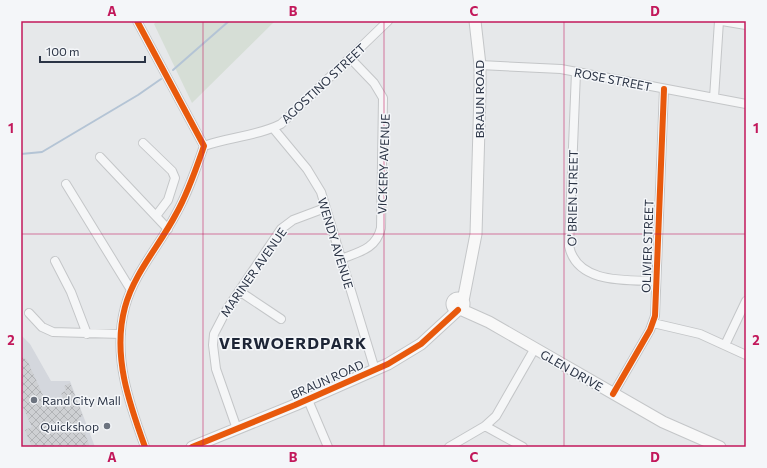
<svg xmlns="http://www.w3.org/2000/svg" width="767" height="468" font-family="Commissioner,sans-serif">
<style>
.built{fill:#d4d7dd}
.green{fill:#d6ded6}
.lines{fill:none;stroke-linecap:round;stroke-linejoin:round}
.stream{stroke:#b4c4d5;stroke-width:2}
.building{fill:url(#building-cross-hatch)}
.street-casing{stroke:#c4c6c8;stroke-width:10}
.secondary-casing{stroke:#c4c6c8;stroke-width:13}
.street{stroke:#f5f6f7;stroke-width:8}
.secondary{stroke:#f8f8f8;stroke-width:11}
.cycleway-casing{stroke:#f4f6f9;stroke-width:8}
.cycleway{stroke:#e8590c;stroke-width:6}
.grid{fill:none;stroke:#c2185b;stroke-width:1;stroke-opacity:0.55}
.poi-dot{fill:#6c737f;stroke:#f4f6f9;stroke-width:1.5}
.labels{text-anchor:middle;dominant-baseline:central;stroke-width:3;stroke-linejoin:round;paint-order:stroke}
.street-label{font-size:12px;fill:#2b3445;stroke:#f4f6f9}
.poi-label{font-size:12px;fill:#2b3445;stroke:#f4f6f9;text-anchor:start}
.district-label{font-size:16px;font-weight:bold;letter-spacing:1px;fill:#1d2536;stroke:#f4f6f9}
.neatline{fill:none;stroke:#c2185b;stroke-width:1.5}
.grid-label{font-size:13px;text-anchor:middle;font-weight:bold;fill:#c2185b}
</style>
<defs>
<pattern id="building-cross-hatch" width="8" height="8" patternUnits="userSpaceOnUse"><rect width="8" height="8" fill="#ced0d3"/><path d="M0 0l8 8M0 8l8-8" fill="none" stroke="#b1b3b6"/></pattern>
</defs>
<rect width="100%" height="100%" fill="#e6e8ea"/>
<path class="built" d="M21 335 30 344 51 381H70L95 447H21Z"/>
<path class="green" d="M157 21H275L192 103 154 24Z"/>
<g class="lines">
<path class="stream" d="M173 70 229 21
M21 154 42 152 138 95 161 79"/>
</g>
<path class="building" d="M21 356 27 360 47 404 63 398 61 393 66 391 64 386 70 383 83 416 79 418 90 447H32L25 430 32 427 21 403Z"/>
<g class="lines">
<g class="street-casing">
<path id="street" d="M137 21 204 146C196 169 188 193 176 214 160 245 134 273 125 307 112 355 129 403 145 447
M722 21 746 25
M480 65 561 69 746 104
M576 72 569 246C577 284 626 280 656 281
M714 98 719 21
M273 128 307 169 321 192 375 370
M143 143 172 171 175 178 168 200 156 216
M204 146C229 137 258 136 281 124L388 21
M100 157 168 229
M66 184 131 290
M341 259C359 252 376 249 381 228L383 98 374 83 350 58
M55 261 71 292 87 334
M239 291 281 319
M29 313 42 327 53 332 121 334
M653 323 700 334 746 355
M725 345 746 301
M613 394 650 330 655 316 664 89
M308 400 328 447
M485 426 523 447
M237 429 216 369 213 345 214 334 227 309 281 229 293 220 325 208
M449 447 485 426 496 416 535 348"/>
</g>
<g class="secondary-casing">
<path id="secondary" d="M452 304a6 6 0 1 1 12 0a6 6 0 1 1-12 0Z
M463 301 476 234 480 92V65L475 21
M460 309 489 322 663 422 720 447
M192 447 295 405 388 364 421 344 458 310"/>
</g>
<use href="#street" class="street"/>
<use href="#secondary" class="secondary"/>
<g class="cycleway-casing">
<path id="cycleway" d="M137 21 204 146C196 169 188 193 176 214 160 245 134 273 125 307 112 355 129 403 145 447
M613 394 650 330 655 316 664 89
M192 447 295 405 388 364 421 344 458 310"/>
</g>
<use href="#cycleway" class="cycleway"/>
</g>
<path class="grid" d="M203 21V447M384 21V447M564 21V447M21 234H746"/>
<g class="poi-dot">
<circle cx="34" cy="400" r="4"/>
<circle cx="107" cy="426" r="4"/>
</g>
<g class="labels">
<g class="street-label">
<text transform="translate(613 79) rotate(11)">ROSE STREET</text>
<text transform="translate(323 83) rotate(-43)">AGOSTINO STREET</text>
<text transform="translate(479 99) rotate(-90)">BRAUN ROAD</text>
<text transform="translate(383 164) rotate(-88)">VICKERY AVENUE</text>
<text transform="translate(572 198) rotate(-89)">O' BRIEN STREET</text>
<text transform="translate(336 243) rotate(73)">WENDY AVENUE</text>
<text transform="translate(647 246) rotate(-88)">OLIVIER STREET</text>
<text transform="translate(253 272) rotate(-55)">MARINER AVENUE</text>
<text transform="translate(572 370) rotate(30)">GLEN DRIVE</text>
<text transform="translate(327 379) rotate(-24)">BRAUN ROAD</text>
</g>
<g class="poi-label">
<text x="42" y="400">Rand City Mall</text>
<text x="99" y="426" text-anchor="end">Quickshop</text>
</g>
<g class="district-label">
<text x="293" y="342">VERWOERDPARK</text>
</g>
</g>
<rect width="767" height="468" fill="none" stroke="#f4f6f9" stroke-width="44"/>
<path d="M40 56v6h105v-6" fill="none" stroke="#2b3445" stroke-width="2"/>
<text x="46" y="56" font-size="12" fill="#2b3445" stroke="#f4f6f9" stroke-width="3" paint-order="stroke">100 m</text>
<rect x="22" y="22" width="723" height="424" class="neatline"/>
<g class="grid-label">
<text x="112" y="16">A</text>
<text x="293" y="16">B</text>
<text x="474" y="16">C</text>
<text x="655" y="16">D</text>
<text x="11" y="133">1</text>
<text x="756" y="133">1</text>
<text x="11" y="345">2</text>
<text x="756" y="345">2</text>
<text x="112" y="462">A</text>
<text x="293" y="462">B</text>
<text x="474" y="462">C</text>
<text x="655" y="462">D</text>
</g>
</svg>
